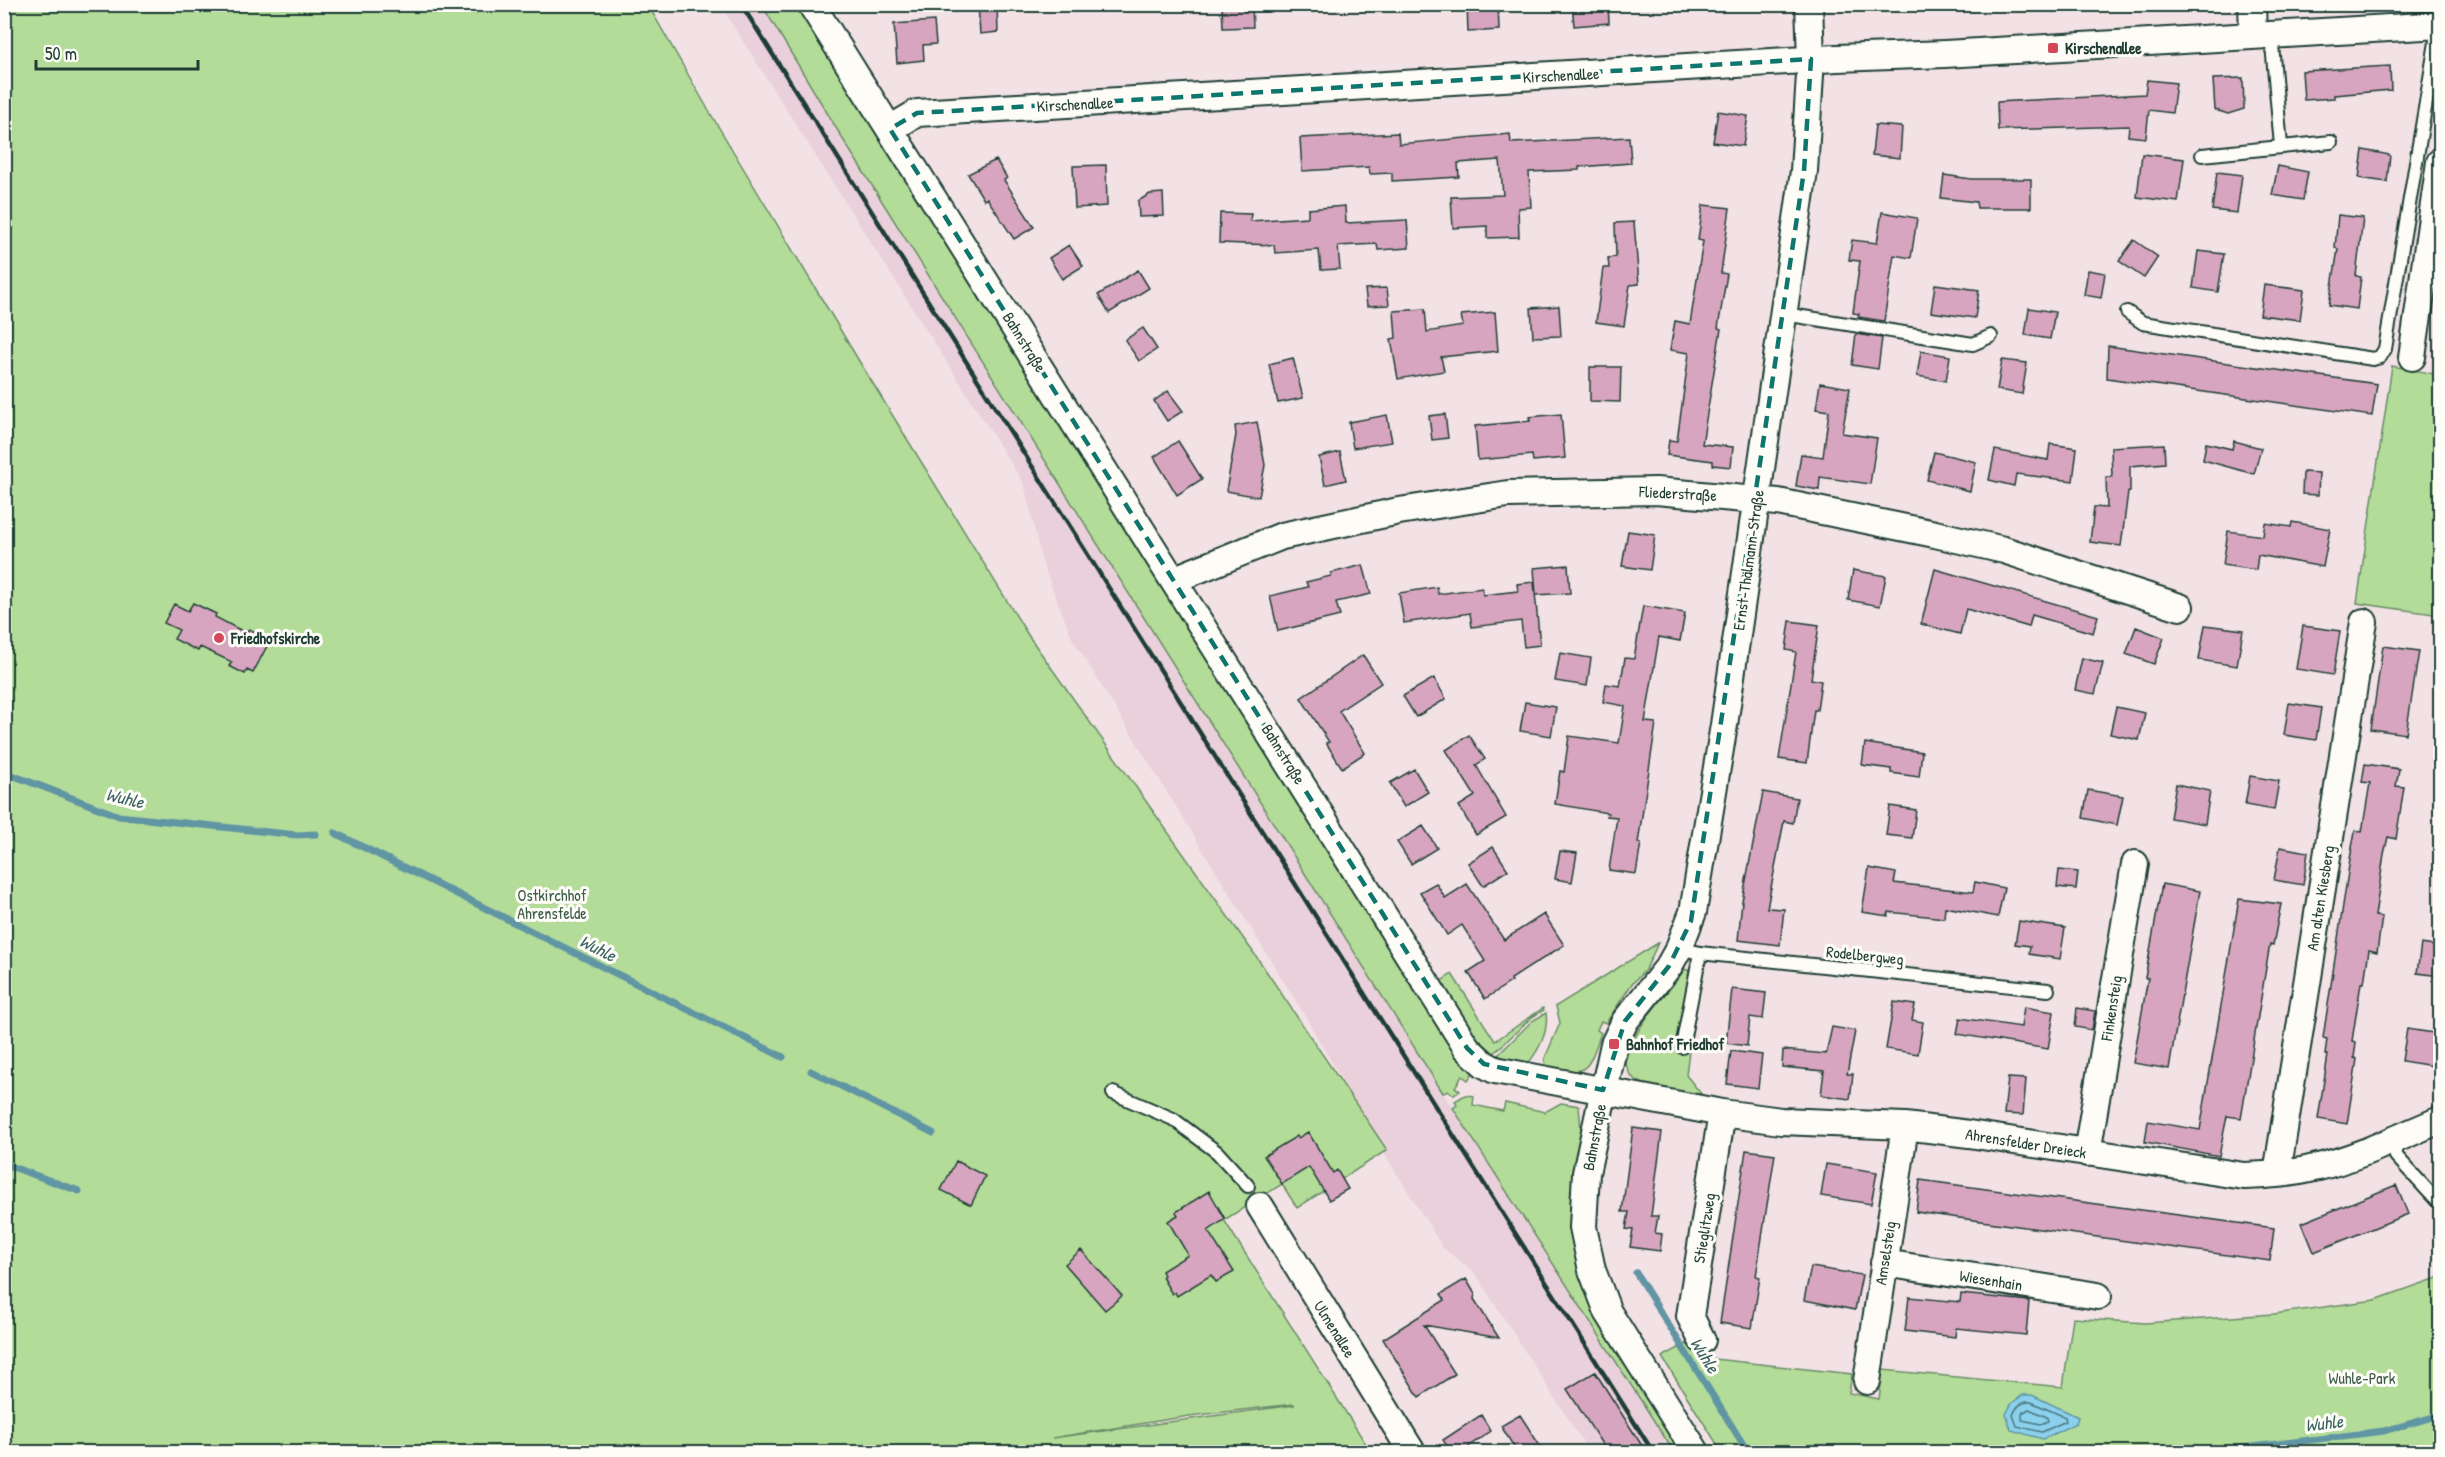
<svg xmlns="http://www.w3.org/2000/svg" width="2445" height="1457" font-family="'Patrick Hand',sans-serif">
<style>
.built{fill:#ead0db}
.green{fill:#b3dc99;stroke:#698c66;stroke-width:1.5;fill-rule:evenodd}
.water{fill:#8bd0ed;stroke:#6095a3;stroke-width:1.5}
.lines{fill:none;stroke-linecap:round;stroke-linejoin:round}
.shore{stroke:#4a787e;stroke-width:1.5}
.stream{stroke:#6095a3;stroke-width:7}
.building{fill:#d8a5c0;stroke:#1f3d34;stroke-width:1.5}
.lane-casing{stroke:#1f3d34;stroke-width:16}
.street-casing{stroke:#1f3d34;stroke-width:30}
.lane{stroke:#fdfcf7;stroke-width:12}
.street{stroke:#fdfcf7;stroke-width:26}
.rail{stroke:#1f3d34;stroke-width:4.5}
.marked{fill:none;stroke:#0f766e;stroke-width:4.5;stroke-dasharray:12 8;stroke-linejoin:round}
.poi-dot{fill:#d1495b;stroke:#fdfcf7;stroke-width:2}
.labels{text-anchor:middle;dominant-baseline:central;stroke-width:6;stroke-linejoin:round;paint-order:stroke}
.poi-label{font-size:16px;font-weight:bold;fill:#1f3d34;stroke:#fdfcf7;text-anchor:start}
.street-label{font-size:16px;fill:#1f3d34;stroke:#fdfcf7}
.park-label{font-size:16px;fill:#3d5d48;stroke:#fdfcf7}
.water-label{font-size:18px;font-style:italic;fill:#3a6262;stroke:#fdfcf7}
</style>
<rect width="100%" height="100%" fill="#f2e2e6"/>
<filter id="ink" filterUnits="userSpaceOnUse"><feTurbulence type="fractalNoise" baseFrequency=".0167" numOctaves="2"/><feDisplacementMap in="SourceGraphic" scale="12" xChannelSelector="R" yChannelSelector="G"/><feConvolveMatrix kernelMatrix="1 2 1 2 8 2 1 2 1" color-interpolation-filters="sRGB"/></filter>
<g filter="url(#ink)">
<path class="built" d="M720 5H762L844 141 1372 975 1443 1093 1674 1452H1589L1475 1273 1443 1248 1387 1158 1305 1016 1072 638 1042 562 1024 484Z"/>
<path class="green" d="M5 5H648L709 111 859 361 1028 635 1258 959 1387 1150 1297 1208 1282 1184 1224 1220 1371 1452H5ZM1294 1404V1405L1052 1438 1189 1416Z
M762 5H801L1475 1070 1468 1080 1462 1076 1455 1087 1460 1091 1454 1095 1449 1091 1443 1093 844 141Z
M2392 366 2440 375V615L2357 603Z
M1658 943 1646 969 1631 985 1606 1023 1601 1021 1597 1030 1601 1033C1587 1070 1590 1076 1546 1068L1545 1058 1560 1023 1556 1006Z
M1685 969 1689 971 1691 978 1677 1050 1685 1052 1687 1045 1690 1043 1686 1075 1702 1095C1685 1092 1642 1089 1631 1076 1628 1072 1627 1066 1625 1062 1635 1024 1663 1000 1685 969Z
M1452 974 1495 1041 1543 1008 1544 1010 1532 1017 1494 1053 1474 1035 1440 982Z
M1546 1013C1549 1032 1539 1050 1527 1065L1514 1063 1498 1055 1532 1021Z
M1465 1095 1474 1096 1473 1105 1503 1111 1505 1103 1545 1112 1561 1103 1579 1106 1581 1130 1572 1217 1686 1452H1674L1453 1108 1457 1105 1455 1101Z
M2440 1277V1452H1722L1662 1357 1686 1344 1714 1359 1852 1374 1849 1393 1879 1399 1883 1370 2063 1387 2073 1318 2145 1323 2274 1314 2375 1300Z"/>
<path class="water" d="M2023 1395H2032L2078 1417 2076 1423 2043 1439 2011 1430 2006 1414 2012 1403Z"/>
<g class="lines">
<path class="shore" d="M2031 1402 2065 1417 2066 1421 2042 1432 2017 1426 2013 1415C2016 1407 2022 1401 2031 1402Z
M2029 1409 2047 1417 2048 1421 2041 1424 2022 1420V1413Z"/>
<path class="stream" d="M4 772 119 816 297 835 316 834
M335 833 783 1057
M811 1071 933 1133
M4 1164 79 1191
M1636 1273 1748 1452
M2210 1452 2384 1431 2440 1415"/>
</g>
<path class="building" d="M978 4H997L998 32 980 34Z
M1222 4H1252L1253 27 1223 28Z
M1467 4H1498L1499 30 1468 32Z
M1572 4H1608L1609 23 1574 26Z
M934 21 936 44 923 45 924 60 897 63 894 24Z
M2390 66 2391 90 2334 95V98L2304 100 2302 71Z
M2243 78 2244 109 2228 114 2215 110 2213 79Z
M2147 80 2176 83 2172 113 2149 110 2146 138 2128 136 2129 126 1998 130 1997 102 2145 94Z
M1718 111 1748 116 1743 146 1713 142Z
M1875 125 1902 127 1900 158 1872 155Z
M1398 133 1399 144 1510 134 1511 143 1629 137 1631 163 1579 167V170L1529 172 1531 207 1518 208 1519 237 1487 238V226L1453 228 1451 197 1503 195 1500 160 1458 163 1459 177 1392 181V173L1370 174 1369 167 1302 171 1300 138Z
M2363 150 2390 155 2387 182 2359 178Z
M2142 154 2184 159 2178 202 2137 197Z
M996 160 1007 178 1004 180 1034 227 1014 239 987 198 984 200 968 174Z
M1106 165 1107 206 1075 208 1073 166Z
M2278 166 2308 172 2303 200 2272 195Z
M2217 172 2242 175 2237 213 2212 210Z
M1944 175 1971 179H2031V208H1977L1976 202 1941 198Z
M1163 193 1164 216 1139 217 1138 201 1150 194Z
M1703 205 1730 208 1721 273 1727 274 1718 328 1721 329 1702 444 1733 447 1731 467 1713 465V461L1667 455 1669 440 1677 441 1689 353 1670 350 1675 321 1690 324 1703 241 1698 240Z
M1345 206 1346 223 1407 220 1409 248 1378 250 1377 244 1338 246 1340 269 1321 270 1319 250 1275 253 1274 245 1219 243 1220 213 1251 214 1250 221 1308 217V209Z
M1882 212 1917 218 1911 258 1894 255 1884 321 1858 317 1859 314 1853 313 1860 261 1849 260 1852 240 1877 243Z
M2338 215 2363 218 2356 276 2361 277 2357 309 2329 305 2338 249 2335 248Z
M1634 222 1639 284 1630 285 1624 326 1596 322 1603 268H1609L1608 258 1616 257 1615 223Z
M2134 240 2158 257 2144 278 2119 261Z
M1069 245 1083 266 1062 279 1049 258Z
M2198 251 2224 254 2218 292 2193 288Z
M1138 270 1149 288 1109 313 1098 295Z
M2088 270 2105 273 2101 298 2084 295Z
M1935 284 1979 290 1975 318 1931 312Z
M2264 285 2304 290 2300 320 2260 315Z
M1387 288 1389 305 1367 306 1365 289Z
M1559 306 1561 336 1533 337 1531 308Z
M2029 308 2055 312 2050 339 2025 335Z
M1425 309 1427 332 1463 326 1461 315 1495 312 1498 351 1441 357 1444 371 1398 379 1391 339 1396 338 1394 311Z
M1143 328 1157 349 1139 361 1125 340Z
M1856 334 1882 338 1878 369 1852 365Z
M2108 346 2377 384 2372 416 2107 378Z
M1921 351 1950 356 1946 381 1917 376Z
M1293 358 1303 398 1278 403 1269 364Z
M2002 360 2027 363 2022 394 1997 390Z
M1590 367H1621L1620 402 1590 401Z
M1820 383 1850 388 1842 433 1877 438 1870 484 1820 477 1819 490 1796 486 1801 454 1823 457 1829 411 1816 409Z
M1168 391 1183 411 1167 421 1154 401Z
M1445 414 1448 438 1432 440 1429 416Z
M1561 414 1565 458 1533 461 1532 455 1478 460 1475 426 1530 421 1529 417Z
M1387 415 1392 442 1353 448 1349 422Z
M1257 422 1265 465 1259 497 1226 491 1236 435 1235 426Z
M1178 441 1202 479 1177 495 1154 457Z
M2234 441 2261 448 2254 474 2203 460 2206 443 2232 449Z
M2050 444 2077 448 2073 481 2016 474 2014 486 1989 480 1995 450 2048 460Z
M2164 444 2165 463 2130 466V492H2128L2121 546 2090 542 2094 507 2107 508 2106 477H2112L2111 447Z
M1340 452 1346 480 1325 485 1319 457Z
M1934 452 1976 462 1970 491 1927 480Z
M2303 472 2319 473 2318 495 2302 494Z
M2292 522 2330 529 2323 567 2258 555 2256 570 2223 565 2228 531 2263 536 2265 523 2291 527Z
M1628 531 1655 535 1650 570 1622 566Z
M1363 565 1371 594 1336 602 1340 616 1278 631 1270 596 1308 587 1306 582 1331 576V573Z
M1568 565 1570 593 1536 595 1534 568Z
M1935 569 2098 616 2093 633 2032 615 2029 627 1966 609 1960 634 1921 624Z
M1853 570 1886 576 1880 606 1848 600Z
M1534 582 1540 645 1524 647 1521 621 1472 627 1470 613 1404 623 1399 593 1437 587 1438 594 1482 588 1483 595 1518 591 1517 584Z
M193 603 216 614 215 617 246 633 249 629 264 636 262 641 268 644 253 673 247 670 245 674 229 666 232 662 200 647 198 651 174 639 179 630 164 623 174 604 188 611Z
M1643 606 1685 613 1680 641 1659 637 1645 722 1656 723 1638 843H1641L1636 874 1609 870 1617 817 1607 816 1608 813 1555 804 1560 771 1564 772 1569 736 1619 743 1625 706 1603 702 1606 684 1620 686 1625 658 1634 659Z
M1790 621 1819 625 1811 679 1821 681 1817 710H1814L1807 763 1779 759 1796 652 1786 650Z
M2205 625 2243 630 2237 666 2199 660Z
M2303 626 2340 631 2333 675 2296 669Z
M2136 627 2164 638 2154 664 2126 654Z
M2383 646 2419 651 2406 734 2371 729Z
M1560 653 1591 658 1587 686 1555 681Z
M1363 655 1381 683 1339 711 1365 753 1342 768 1326 743 1329 742 1301 698Z
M2082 658 2103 663 2095 694 2075 690Z
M1434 678 1446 699 1416 717 1403 696Z
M1525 702 1556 707 1551 736 1520 731Z
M2289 703 2321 708 2316 740 2284 735Z
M2116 707 2145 713 2139 740 2110 734Z
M1469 735 1485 759 1476 765 1506 817 1476 835 1459 806 1475 796 1446 750Z
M1865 743 1922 752 1919 777 1891 773V769L1862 765Z
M2365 764 2399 769 2396 786 2404 787 2396 839 2388 837 2384 854 2375 916 2382 917 2377 952 2369 950 2364 983H2361L2352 1041 2356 1042 2354 1058 2357 1059 2347 1124 2318 1119 2328 1055H2325L2327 1039 2323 1038 2350 859 2355 831 2362 832 2370 783 2362 782Z
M1414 769 1428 792 1404 807 1390 783Z
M2250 776 2279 781 2274 810 2245 805Z
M2176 784 2210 791 2205 824 2170 818Z
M2088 790 2123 796 2117 825 2083 818Z
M1763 792 1797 798 1793 823 1784 821 1767 908 1784 909 1780 945 1738 940 1742 901Z
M1890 806 1916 810 1912 838 1886 835Z
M1423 826 1437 848 1411 864 1397 842Z
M1493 847 1508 870 1483 886 1468 863Z
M2280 847 2308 852 2303 885 2274 880Z
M1560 851 1577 853 1572 882 1555 879Z
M1869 868 1896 873 1894 883 1973 892 1975 882 2004 888 1998 917 1945 907 1944 918 1889 912 1888 916 1862 912Z
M2059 870 2078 872 2076 889 2057 887Z
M1436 883 1445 898 1467 884 1504 940 1544 914 1564 945 1511 979 1512 981 1485 999 1468 972 1485 961 1462 925 1447 935 1420 892Z
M2162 884 2200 891 2169 1069 2133 1063 2148 978H2145Z
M2239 899 2281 904 2273 945 2270 944 2241 1118 2227 1116 2219 1156 2145 1142 2148 1121 2200 1130Z
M2019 921 2065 928 2060 959 2029 954 2030 946 2015 944Z
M2421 944 2440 947V976L2417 973Z
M1732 989 1766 993 1763 1019 1750 1017 1747 1046 1726 1043Z
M1894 1002 1915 1005 1912 1020 1923 1022 1918 1054 1886 1049Z
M2024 1007 2054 1012 2048 1049 1957 1034 1960 1018 2021 1027Z
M2077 1008 2095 1011 2092 1030 2075 1027Z
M1832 1027 1855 1031 1847 1074H1853L1850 1099 1821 1095 1824 1071 1782 1067 1783 1050 1826 1054Z
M2407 1029 2440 1034V1067L2402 1061Z
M1731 1051 1762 1055 1758 1088 1727 1084Z
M2008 1078 2026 1079 2023 1115 2004 1114Z
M1633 1128 1662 1132 1651 1216H1658L1655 1233 1662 1234 1660 1251 1630 1247 1633 1230 1626 1229 1629 1212H1622Z
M1308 1132 1333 1173 1337 1170 1348 1189 1329 1200 1309 1167 1282 1184 1264 1156 1297 1136 1298 1138Z
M1746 1150 1775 1154 1756 1276 1760 1277 1752 1328 1720 1323Z
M956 1161 985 1176 971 1205 941 1190Z
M1826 1164 1877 1172 1871 1204 1821 1196Z
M1920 1180 2274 1228 2270 1261 1916 1212Z
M2396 1185 2408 1214 2314 1252 2302 1223Z
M1209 1191 1225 1219 1208 1231 1234 1272 1216 1282 1211 1275 1177 1296 1175 1292 1172 1294 1162 1277 1164 1275 1162 1271 1188 1255 1168 1221 1178 1215 1176 1212Z
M1081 1250 1122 1296 1105 1310 1065 1264Z
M1811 1267 1862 1275 1855 1310 1804 1300Z
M1466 1279 1475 1294 1474 1299 1499 1338 1424 1325 1455 1374 1419 1397 1383 1339 1445 1300 1441 1294Z
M1961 1294 2029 1301 2026 1335 1956 1328 1955 1337 1905 1331 1909 1297 1960 1302Z
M1595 1372 1646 1452H1607L1567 1389Z
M1481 1415 1491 1431 1469 1446 1473 1452H1451L1443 1440Z
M1520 1415 1544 1452H1517L1501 1426Z"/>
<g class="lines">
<g class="lane-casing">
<path id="lane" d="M2271 33 2281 146
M2202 155 2331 142
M2127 312 2143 323 2373 359 2380 357 2385 349 2436 42 2435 25
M1784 314 1973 344 1991 336
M1679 948 1700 953 2048 990
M1682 1047 1700 953
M1113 1093 1173 1119 1217 1152 1248 1186
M2391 1140 2396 1156 2440 1204"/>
</g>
<g class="street-casing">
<path id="street" d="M811 4 1467 1048 1484 1064 1495 1070 1722 1113 1781 1121 1905 1126 1969 1134 2244 1176C2268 1175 2291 1174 2314 1168 2358 1158 2399 1137 2440 1120
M2252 4 2253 34
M890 129 917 113 1837 58 1945 54 2440 25
M2412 357 2440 162
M1175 579 1282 536 1399 511 1508 494 1656 491 1778 502 1935 534 2004 550 2180 607
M2087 1153 2135 864
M2277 1174 2364 622
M1260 1206 1412 1452
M1884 1263 2098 1296
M1702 1340 1690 1316 1722 1113
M1867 1381 1905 1126
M1696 1452 1608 1312 1592 1270 1583 1227 1586 1173 1614 1044 1625 1021 1669 966 1679 948 1693 912 1724 725 1804 171 1811 59 1809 4"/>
</g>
<use href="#lane" class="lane"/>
<use href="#street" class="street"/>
<path class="rail" d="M741 4 1653 1452"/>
</g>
</g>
<path class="marked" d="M1811 59 1804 171 1691 921 1669 966 1625 1021 1603 1090 1484 1064 1467 1048 890 129 917 113Z"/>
<g class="poi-dot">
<rect x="2047" y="42" width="12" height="12" rx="3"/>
<circle cx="219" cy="638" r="6"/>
<rect x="1608" y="1038" width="12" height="12" rx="3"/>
</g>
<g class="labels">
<g class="poi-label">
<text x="2065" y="48">Kirschenallee</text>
<text x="231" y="638">Friedhofskirche</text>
<text x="1626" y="1044">Bahnhof Friedhof</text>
</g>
<g class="street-label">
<text transform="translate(1561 75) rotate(-3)">Kirschenallee</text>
<text transform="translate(1075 104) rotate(-3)">Kirschenallee</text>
<text transform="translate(1025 342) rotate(58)">Bahnstraße</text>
<text transform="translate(1678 493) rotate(3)">Fliederstraße</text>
<text transform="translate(1748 560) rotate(-82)">Ernst-Thälmann-Straße</text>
<text transform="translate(1284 754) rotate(58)">Bahnstraße</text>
<text transform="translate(2320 898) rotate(-81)">Am alten Kiesberg</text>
<text transform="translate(1865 955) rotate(6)">Rodelbergweg</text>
<text transform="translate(2111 1008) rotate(-81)">Finkensteig</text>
<text transform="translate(1594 1137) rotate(-79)">Bahnstraße</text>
<text transform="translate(2026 1143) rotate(9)">Ahrensfelder Dreieck</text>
<text transform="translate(1704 1228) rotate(-81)">Stieglitzweg</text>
<text transform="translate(1885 1253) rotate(-81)">Amselsteig</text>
<text transform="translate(1991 1280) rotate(9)">Wiesenhain</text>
<text transform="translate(1335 1329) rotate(58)">Ulmenallee</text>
</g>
<g class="park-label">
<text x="552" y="895">Ostkirchhof<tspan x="552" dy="18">Ahrensfelde</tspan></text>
<text x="2362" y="1378">Wuhle-Park</text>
</g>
<g class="water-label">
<text transform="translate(125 798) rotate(13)">Wuhle</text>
<text transform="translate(598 948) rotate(27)">Wuhle</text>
<text transform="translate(1705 1355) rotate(58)">Wuhle</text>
<text transform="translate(2324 1423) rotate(-7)">Wuhle</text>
</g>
</g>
<rect width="2445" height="1457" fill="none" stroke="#fdfcf7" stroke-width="24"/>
<rect x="12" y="12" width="2421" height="1433" fill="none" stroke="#1f3d34" stroke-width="2" filter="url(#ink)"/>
<path d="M36 60v9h162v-9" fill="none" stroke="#1f3d34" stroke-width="3"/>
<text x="45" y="60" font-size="18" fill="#1f3d34" stroke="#fdfcf7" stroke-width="4.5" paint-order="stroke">50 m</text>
</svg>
